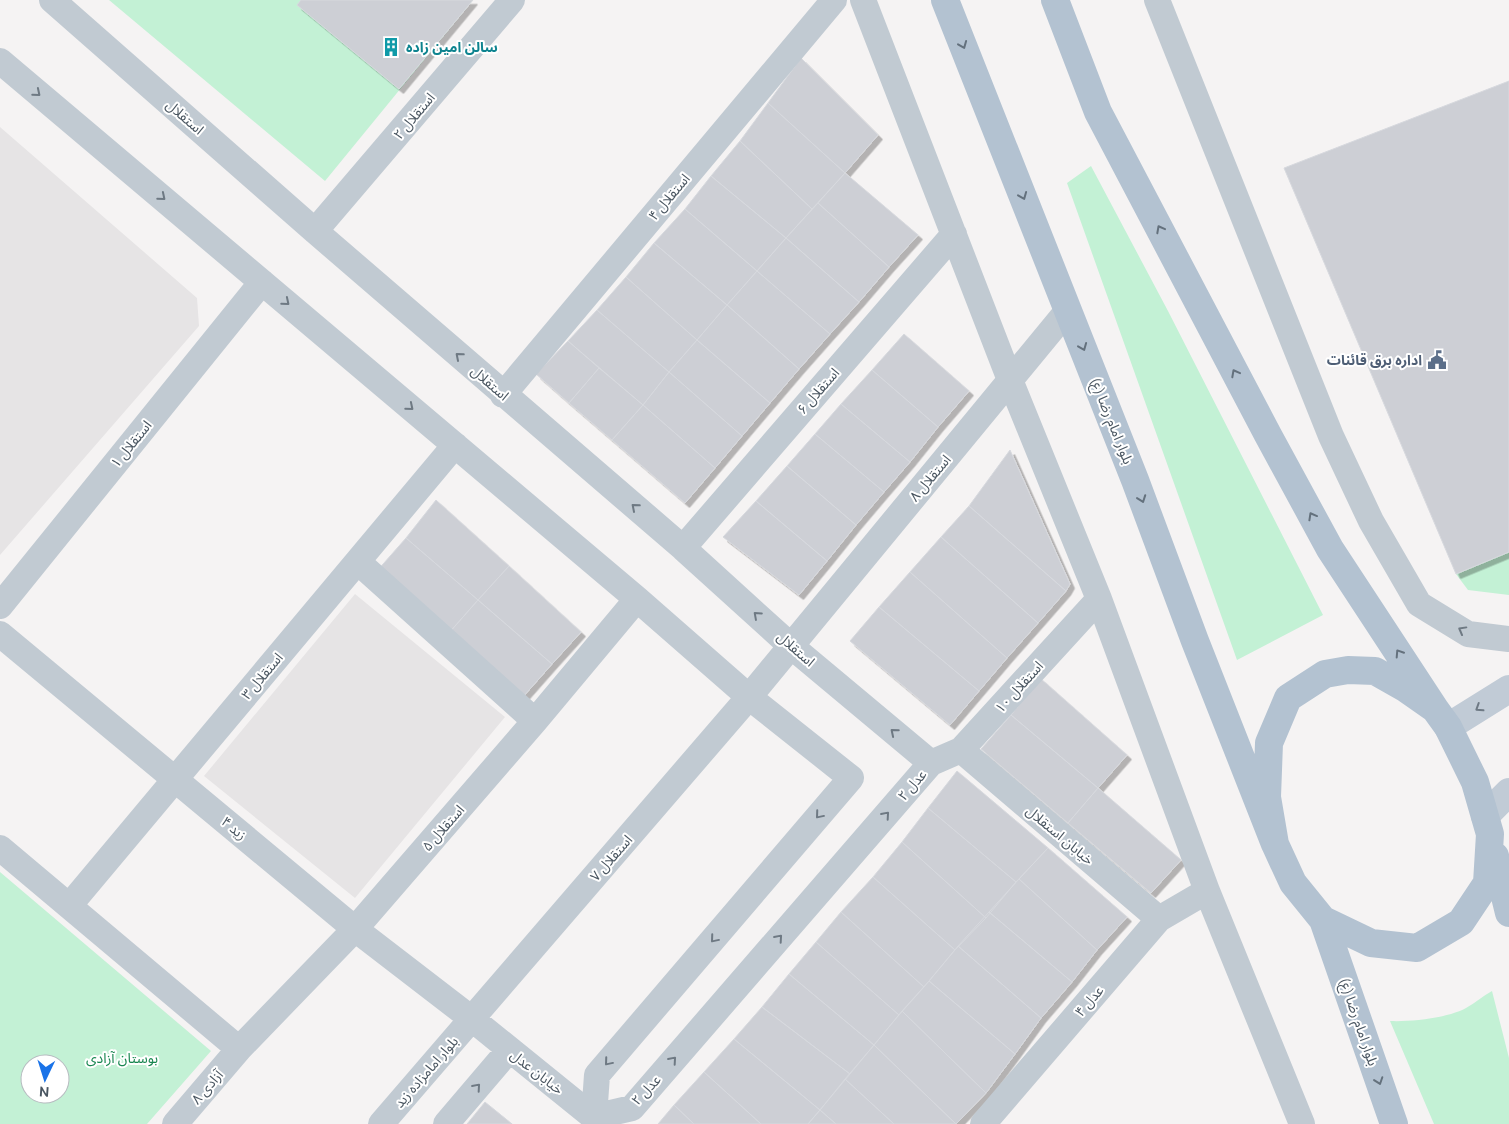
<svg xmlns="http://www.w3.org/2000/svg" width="1509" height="1124" font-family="Ubuntu,'Noto Sans Arabic',sans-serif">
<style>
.education{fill:#e6e4e5}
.green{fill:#c3f1d5;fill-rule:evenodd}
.building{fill:#cdcfd5;stroke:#d7d9de;filter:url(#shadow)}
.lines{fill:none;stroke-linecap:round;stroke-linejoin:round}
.minor{stroke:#c1cad2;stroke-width:26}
.secondary{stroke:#c1cbd6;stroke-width:28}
.primary{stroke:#b3c2d1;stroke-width:28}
.oneway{stroke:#64717d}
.oneway2{stroke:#6e7983}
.oneway3{stroke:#6e7984}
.labels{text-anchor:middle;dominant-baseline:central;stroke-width:4;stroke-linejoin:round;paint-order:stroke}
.culture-label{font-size:14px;font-weight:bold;fill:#0d838f;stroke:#fff;text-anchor:start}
.street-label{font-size:14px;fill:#4a5661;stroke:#fff}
.service-label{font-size:14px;font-weight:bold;fill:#4e5e75;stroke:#fff;text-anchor:end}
.park-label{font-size:14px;fill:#17864f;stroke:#fff}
</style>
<defs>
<filter id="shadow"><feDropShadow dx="4.5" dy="4.5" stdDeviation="0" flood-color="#0004"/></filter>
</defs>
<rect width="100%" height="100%" fill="#f5f3f3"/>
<path class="education" d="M0 127 197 298 199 326 0 555Z
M355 594 505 717 355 898 204 776Z"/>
<path class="green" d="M109 0H473L325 181Z
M1091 166 1168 311 1323 615 1237 660 1067 183Z
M1509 552V595L1468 590 1456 574Z
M0 872 211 1051 147 1124H0ZM30 1064H60V1094H30Z
M1492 991 1509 1058V1124H1434L1390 1021C1410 1022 1448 1018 1466 1008 1475 1003 1483 996 1492 991Z"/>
<path class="building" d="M301 0H473L399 89 297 5Z
M801 58 878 135 845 173 768 103Z
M1509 81V552L1456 574 1284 168Z
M768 103 845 173 812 209 740 141Z
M740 141 812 209 786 238 711 176Z
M845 173 918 235 889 267 818 203Z
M711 176 786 238 757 271 685 209Z
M818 203 889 267 859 302 786 238Z
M685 209 757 271 727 305 654 243Z
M786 238 859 302 830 334 757 271Z
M654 243 727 305 697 340 626 277Z
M757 271 830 334 799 369 727 305Z
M626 277 697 340 669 372 597 310Z
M727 305 799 369 770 403 697 340Z
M597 310 669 372 643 405 568 341Z
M904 334 969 391 938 427 872 370Z
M697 340 770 403 742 436 669 372Z
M568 341 599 368 569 403 536 374Z
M599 368 643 405 612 440 569 403Z
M872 370 938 427 910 462 841 404Z
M669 372 742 436 715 468 643 405Z
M841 404 910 462 884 492 815 434Z
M643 405 715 468 685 503 612 440Z
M815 434 884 492 856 525 787 466Z
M1010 450 1070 584 1066 591 969 506Z
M787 466 856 525 827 561 756 501Z
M436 500 509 566 478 600 406 538Z
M756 501 827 561 799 595 723 537Z
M969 506 1066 591 1038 623 941 537Z
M941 537 1038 623 1007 658 910 572Z
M406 538 478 600 448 634 376 572Z
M509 566 581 632 552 664 478 600Z
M910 572 1007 658 979 691 879 607Z
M478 600 552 664 522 698 448 634Z
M879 607 979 691 950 725 850 641Z
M1040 678 1127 755 1098 788 1011 715Z
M1011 715 1098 788 1068 823 981 749Z
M957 771 1048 848 1016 882 928 808Z
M1098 788 1181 860 1151 893 1068 823Z
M928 808 1016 882 986 918 902 842Z
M902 842 986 918 955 950 873 877Z
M1048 848 1127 917 1097 950 1019 879Z
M873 877 955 950 924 987 841 912Z
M1019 879 1097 950 1072 982 989 912Z
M841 912 924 987 899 1015 816 942Z
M989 912 1072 982 1041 1018 958 946Z
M816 942 899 1015 874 1045 789 974Z
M958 946 1041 1018 1015 1054 929 981Z
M789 974 874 1045 850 1074 762 1007Z
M929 981 1015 1054 986 1093 902 1011Z
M762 1007 850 1074 820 1110 734 1039Z
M902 1011 986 1093 956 1124 874 1045Z
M734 1039 820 1110 808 1124H761L704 1072Z
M874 1045 956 1124H894L845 1079Z
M704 1072 761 1124H694L674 1105Z
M845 1079 894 1124H836L820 1110Z
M485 1102 512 1124H467Z
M674 1105 694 1124H658Z
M820 1110 836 1124H808Z"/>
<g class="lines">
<path class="minor" d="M52 0 315 231 683 548 791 646 931 763
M863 0 1010 380 1099 599 1207 891 1302 1124
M1157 0 1331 436 1371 521 1419 604 1468 634 1509 639
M0 61 637 599 749 697 851 778 597 1075 594 1117
M315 231 512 0
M503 395 834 0
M683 548 954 234
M358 562 535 721
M0 606 262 282
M0 634 355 929 472 1019 602 1124
M961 750 1159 919
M0 848 239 1049
M69 906 455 445
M594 1117 632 1108 931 763 961 750 1099 599
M175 1124 239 1049 355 929 535 721 637 599
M381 1124 749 697 1068 310
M446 1124 509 1050
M983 1124 1159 919 1207 891"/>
<path class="secondary" d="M1448 727 1509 689
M1485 816 1509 792"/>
<path class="primary" d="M945 0 1135 480 1195 641 1275 844
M1055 0 1098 112 1268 435 1330 549 1435 709
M1348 670 1375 671 1405 688 1435 709 1448 727 1475 782 1490 834 1487 883 1461 922 1417 948 1371 943 1323 920 1293 883 1275 844 1267 797 1269 743 1288 698 1325 674Z
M1495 856 1509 913
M1323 920 1394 1124"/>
</g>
<defs><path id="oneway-chevron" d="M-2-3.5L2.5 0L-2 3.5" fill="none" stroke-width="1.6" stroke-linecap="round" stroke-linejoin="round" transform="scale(1.25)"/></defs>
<g class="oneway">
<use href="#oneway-chevron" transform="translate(963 45) rotate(68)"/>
<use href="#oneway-chevron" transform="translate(1023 196) rotate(68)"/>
<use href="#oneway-chevron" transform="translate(1160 229) rotate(-118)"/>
<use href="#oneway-chevron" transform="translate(1083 347) rotate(68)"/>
<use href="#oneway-chevron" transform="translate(1235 373) rotate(-118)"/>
<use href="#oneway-chevron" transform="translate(1142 499) rotate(70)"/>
<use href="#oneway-chevron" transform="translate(1312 516) rotate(-119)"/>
<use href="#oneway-chevron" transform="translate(1399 653) rotate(-123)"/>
<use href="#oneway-chevron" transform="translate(1379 1081) rotate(71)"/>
</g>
<g class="oneway2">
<use href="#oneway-chevron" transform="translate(37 93) rotate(40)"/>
<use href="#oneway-chevron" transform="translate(162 197) rotate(40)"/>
<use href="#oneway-chevron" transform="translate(286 302) rotate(40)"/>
<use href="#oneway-chevron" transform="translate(459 356) rotate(-139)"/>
<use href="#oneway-chevron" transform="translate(410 407) rotate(40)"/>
<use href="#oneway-chevron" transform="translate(635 507) rotate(-139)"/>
<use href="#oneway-chevron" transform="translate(757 615) rotate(-138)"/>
<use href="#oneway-chevron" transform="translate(1462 630) rotate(-151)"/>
<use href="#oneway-chevron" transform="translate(894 732) rotate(-140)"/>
<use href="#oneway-chevron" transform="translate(819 815) rotate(130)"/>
<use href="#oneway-chevron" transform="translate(886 815) rotate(-49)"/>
<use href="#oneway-chevron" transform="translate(779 938) rotate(-49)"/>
<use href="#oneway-chevron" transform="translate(714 939) rotate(130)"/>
<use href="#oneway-chevron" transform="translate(673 1060) rotate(-49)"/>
<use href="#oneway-chevron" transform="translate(608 1062) rotate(130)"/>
<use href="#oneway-chevron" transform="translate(477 1087) rotate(-49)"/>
</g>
<use class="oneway3" href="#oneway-chevron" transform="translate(1479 708) rotate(147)"/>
<defs>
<g id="building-bare" transform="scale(1.5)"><path d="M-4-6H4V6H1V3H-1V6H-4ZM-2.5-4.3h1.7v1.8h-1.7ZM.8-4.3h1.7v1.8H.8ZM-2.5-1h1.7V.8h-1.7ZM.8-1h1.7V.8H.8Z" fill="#0f9aa8" stroke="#fff" stroke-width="2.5" paint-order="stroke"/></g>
<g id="civic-bare" transform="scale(1.5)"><path d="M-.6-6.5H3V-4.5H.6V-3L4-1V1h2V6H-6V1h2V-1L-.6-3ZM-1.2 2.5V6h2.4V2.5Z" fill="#5c6f8a" stroke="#fff" stroke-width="2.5" paint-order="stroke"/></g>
</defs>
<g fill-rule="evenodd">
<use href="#building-bare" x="391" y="47"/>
<use href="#civic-bare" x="1437" y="360"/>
</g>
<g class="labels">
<g class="culture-label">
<text x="406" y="47">سالن امین زاده</text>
</g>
<g class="street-label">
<text transform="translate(414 116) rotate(-50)">استقلال ۲</text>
<text transform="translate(185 117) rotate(41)">استقلال</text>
<text transform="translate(669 197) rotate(-50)">استقلال ۴</text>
<text transform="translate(490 383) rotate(41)">استقلال</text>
<text transform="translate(818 391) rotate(-49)">استقلال ۶</text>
<text transform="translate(1112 421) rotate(68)">بلوار امام رضا (ع)</text>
<text transform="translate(131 444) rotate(-51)">استقلال ۱</text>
<text transform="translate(930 478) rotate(-50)">استقلال ۸</text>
<text transform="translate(796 649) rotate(41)">استقلال</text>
<text transform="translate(262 676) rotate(-50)">استقلال ۳</text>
<text transform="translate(1019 687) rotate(-48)">استقلال ۱۰</text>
<text transform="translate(912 785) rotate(-49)">عدل ۲</text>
<text transform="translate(234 828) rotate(40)">زید ۴</text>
<text transform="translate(443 828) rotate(-49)">استقلال ۵</text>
<text transform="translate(1060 835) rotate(40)">خیابان استقلال</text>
<text transform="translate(611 858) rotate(-49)">استقلال ۷</text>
<text transform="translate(1089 1001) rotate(-49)">عدل ۴</text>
<text transform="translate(1359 1022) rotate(71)">بلوار امام رضا (ع)</text>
<text transform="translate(426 1072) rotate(-49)">بلوار امامزاده زید</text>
<text transform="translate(537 1072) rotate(38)">خیابان عدل</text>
<text transform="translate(207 1087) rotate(-49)">آزادی ۸</text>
<text transform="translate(646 1090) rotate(-47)">عدل ۲</text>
</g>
<g class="service-label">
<text x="1422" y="360">اداره برق قائنات</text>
</g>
<g class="park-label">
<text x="122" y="1058">بوستان آزادی</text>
</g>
</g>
<g transform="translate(45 1079) rotate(184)"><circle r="24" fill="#ffffff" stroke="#b7bbc0"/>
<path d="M0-4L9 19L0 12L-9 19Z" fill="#1a73e8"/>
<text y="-8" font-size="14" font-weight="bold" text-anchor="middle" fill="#4a5661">N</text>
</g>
</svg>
